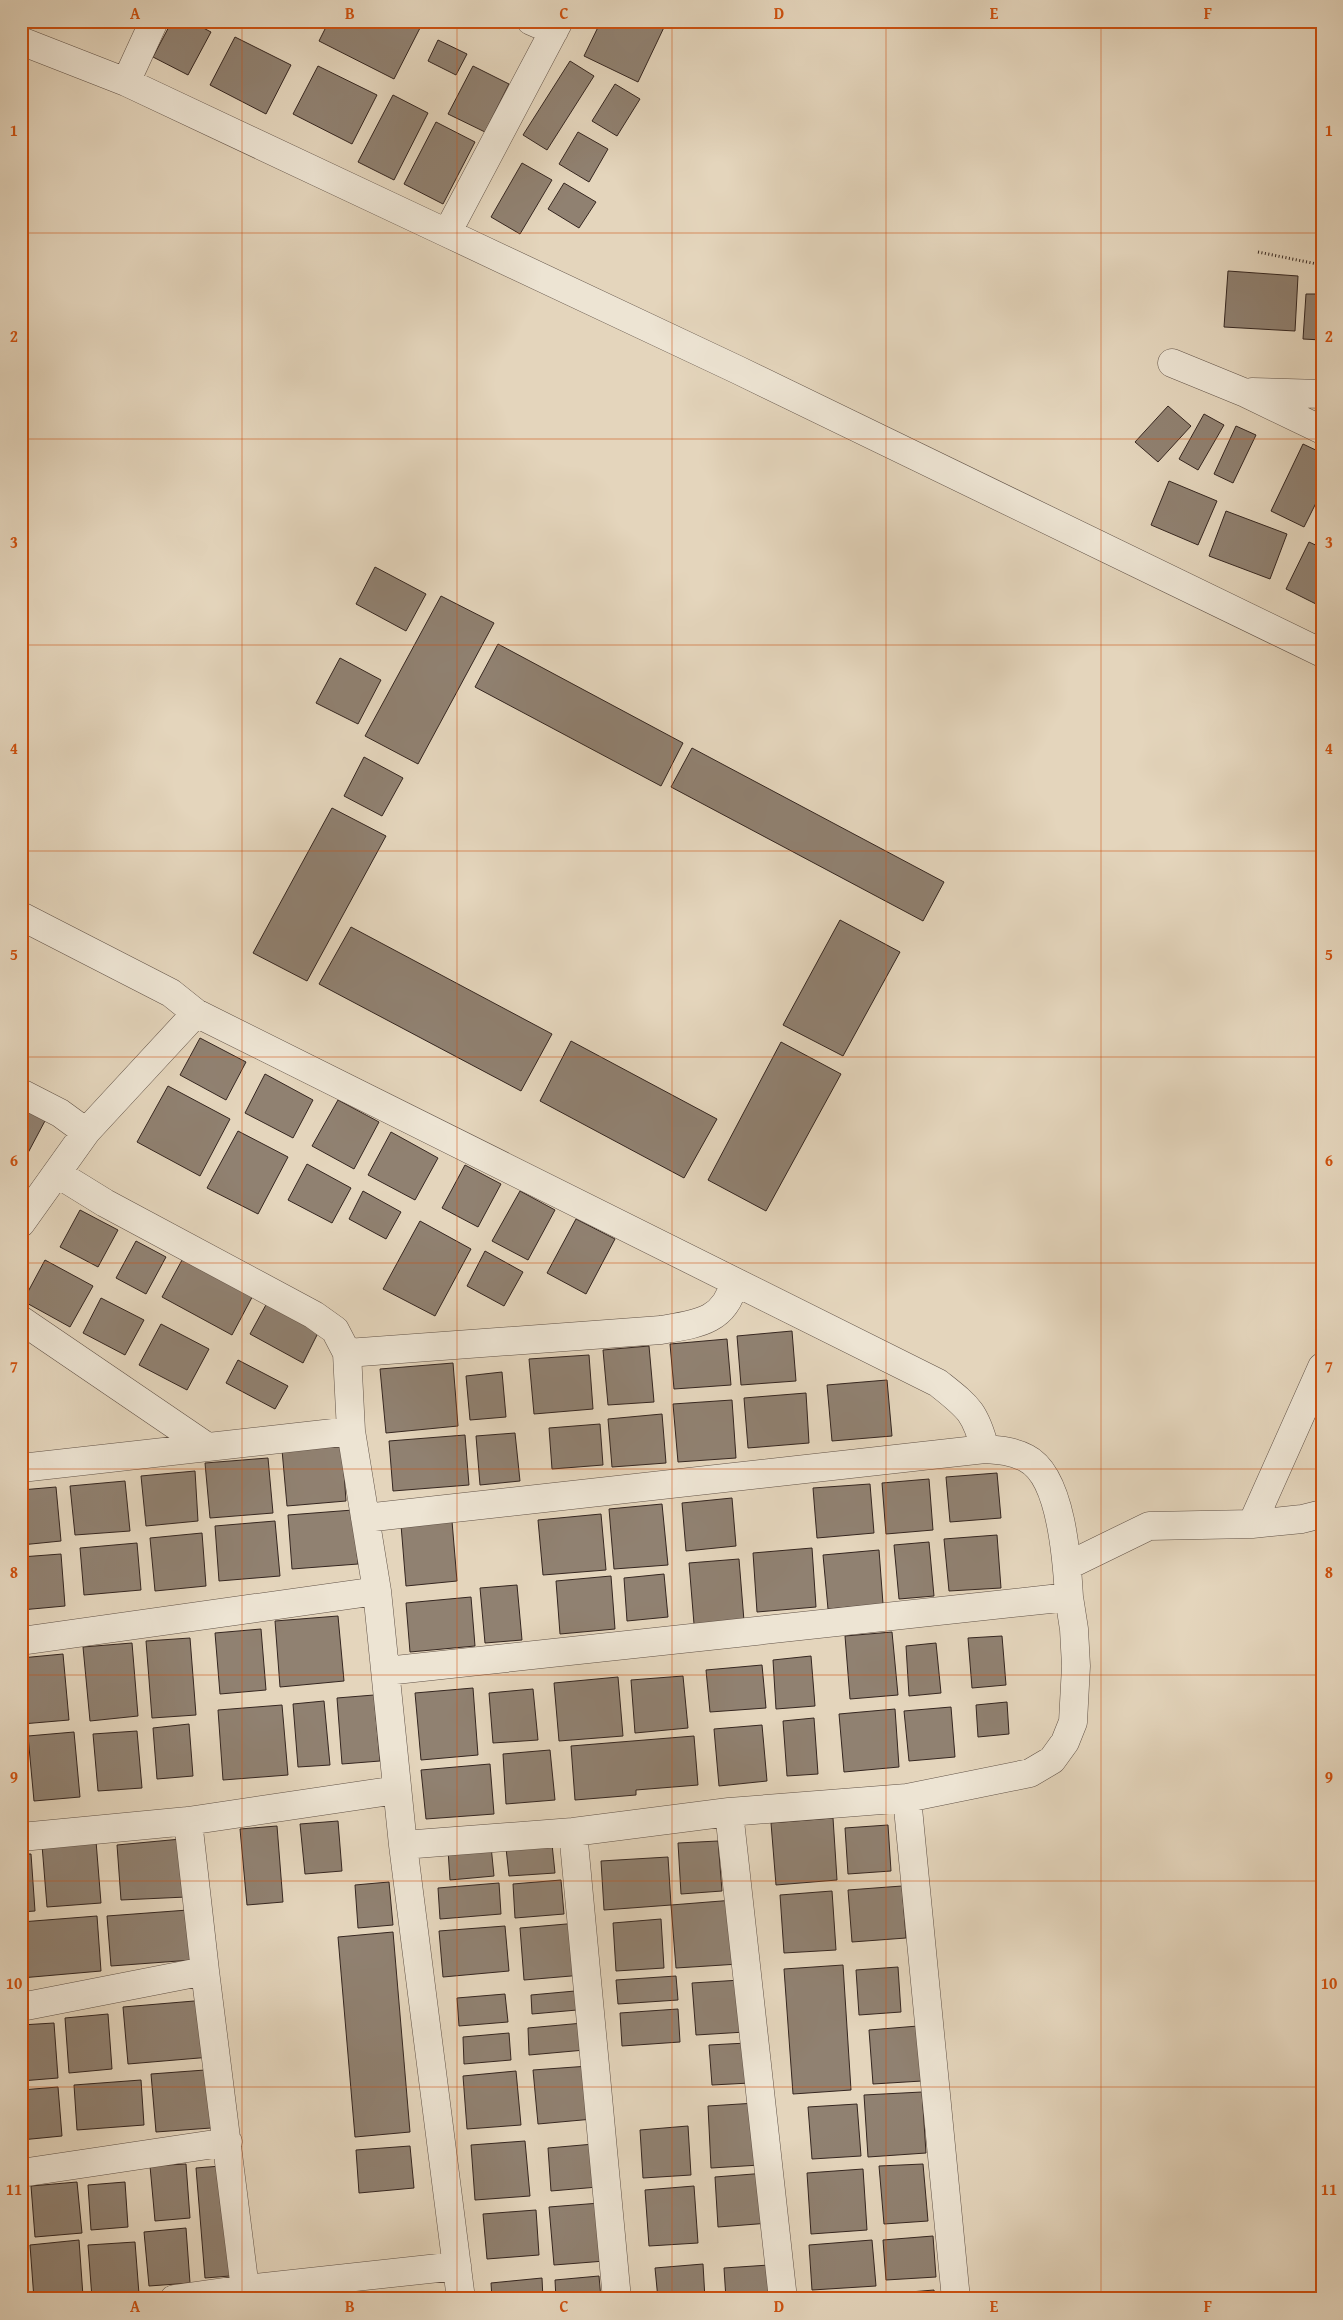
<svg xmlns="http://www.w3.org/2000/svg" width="1343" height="2320" font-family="'Gentium Book Plus',serif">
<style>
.building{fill:#908171;stroke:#352620}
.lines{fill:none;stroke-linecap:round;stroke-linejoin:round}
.street-casing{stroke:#615247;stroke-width:29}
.path{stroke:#352620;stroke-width:3;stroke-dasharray:1 2.5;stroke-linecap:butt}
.street{stroke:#ede4d3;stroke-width:28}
.grid{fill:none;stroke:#cd510f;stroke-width:1;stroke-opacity:0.55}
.neatline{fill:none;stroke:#cd510f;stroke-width:2}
.grid-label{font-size:16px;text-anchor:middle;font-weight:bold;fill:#cd510f}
</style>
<rect width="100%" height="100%" fill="#e4d5bc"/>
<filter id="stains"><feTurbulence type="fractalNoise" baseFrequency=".004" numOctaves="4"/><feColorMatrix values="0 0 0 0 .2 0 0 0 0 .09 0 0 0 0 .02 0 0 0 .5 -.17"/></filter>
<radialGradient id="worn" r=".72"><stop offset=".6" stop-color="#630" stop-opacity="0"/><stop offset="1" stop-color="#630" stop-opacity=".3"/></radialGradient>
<path class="building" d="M172 21H190L211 32 188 75 153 57Z
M329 21H407L420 28 394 79 319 41Z
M601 21H667L638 82 584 56Z
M235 37 291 65 266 114 210 85Z
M438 40 467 54 456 75 428 61Z
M570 61 594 76 547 150 523 135Z
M318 66 377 95 352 144 293 114Z
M473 66 509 84 485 132 448 114Z
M615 84 640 99 617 136 592 121Z
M393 95 428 113 394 180 358 162Z
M436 122 475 142 443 204 404 184Z
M578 132 608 149 589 182 559 164Z
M522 163 552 180 520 234 491 217Z
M564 183 596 202 579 228 548 209Z
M1228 271 1298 276 1295 331 1224 327Z
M1306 294H1322V340L1303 339Z
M1168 406 1191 426 1158 462 1135 442Z
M1204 414 1224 425 1198 470 1179 459Z
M1236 426 1256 435 1233 483 1214 474Z
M1303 444 1322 453V491L1304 527 1271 511Z
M1169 481 1217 501 1198 545 1151 525Z
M1226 511 1287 534 1270 579 1209 556Z
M1309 542 1322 548V607L1286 589Z
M375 567 426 594 406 631 356 604Z
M441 596 494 623 418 764 365 736Z
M498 644 683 743 661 786 475 687Z
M340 658 381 680 358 724 316 703Z
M692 748 944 882 923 921 671 787Z
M364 757 403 778 382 816 344 796Z
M332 808 386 836 307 981 253 953Z
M840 920 900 952 843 1056 783 1025Z
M351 927 552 1034 521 1091 319 984Z
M200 1038 246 1062 226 1100 180 1075Z
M571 1041 717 1119 684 1178 540 1101Z
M781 1042 841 1074 766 1211 708 1180Z
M265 1074 313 1100 293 1138 245 1113Z
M168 1086 230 1119 200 1176 137 1142Z
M338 1100 379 1122 354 1169 312 1146Z
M21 1105 46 1119 21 1166Z
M238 1131 288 1157 258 1214 207 1188Z
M391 1132 438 1158 415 1200 368 1175Z
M307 1164 351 1188 332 1223 288 1200Z
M465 1165 501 1184 478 1227 442 1208Z
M363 1191 401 1212 386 1239 349 1219Z
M520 1191 555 1210 528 1260 492 1241Z
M80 1210 118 1230 98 1267 60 1247Z
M576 1219 615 1239 586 1294 547 1273Z
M420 1221 471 1249 435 1316 383 1289Z
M136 1241 166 1257 146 1294 116 1278Z
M188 1249 258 1286 232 1335 162 1297Z
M485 1251 523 1272 504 1306 467 1286Z
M45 1260 93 1286 70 1327 23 1301Z
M101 1298 144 1320 125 1355 83 1333Z
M267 1303 319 1331 303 1363 250 1334Z
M161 1324 209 1349 187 1390 139 1365Z
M792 1331 796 1381 741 1385 737 1336Z
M727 1339 731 1385 674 1389 670 1344Z
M649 1346 654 1402 608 1405 603 1350Z
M589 1355 593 1409 534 1414 529 1359Z
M238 1360 288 1386 275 1409 226 1383Z
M453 1363 458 1426 386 1433 380 1369Z
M502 1372 506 1417 470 1420 466 1376Z
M887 1380 892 1436 832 1441 827 1385Z
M806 1393 809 1443 748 1448 744 1398Z
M732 1400 736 1458 678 1462 673 1404Z
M662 1414 666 1463 612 1467 608 1419Z
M600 1424 603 1465 552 1469 549 1428Z
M515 1433 520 1481 480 1485 476 1436Z
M465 1435 469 1485 393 1491 389 1441Z
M342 1445 346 1501 287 1506 282 1450Z
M268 1458 273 1513 210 1518 205 1463Z
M195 1471 198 1521 146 1526 141 1476Z
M997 1473 1001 1518 950 1522 946 1477Z
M929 1479 933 1530 886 1534 882 1483Z
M125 1481 130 1531 75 1535 70 1486Z
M870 1484 874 1533 817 1538 813 1488Z
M56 1487 61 1541 21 1545V1490Z
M732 1498 736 1546 686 1551 682 1503Z
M662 1504 668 1565 614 1569 609 1509Z
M353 1510 358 1564 292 1569 288 1515Z
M601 1514 606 1570 543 1575 538 1520Z
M275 1521 280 1576 219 1581 215 1526Z
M452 1521 457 1581 406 1586 401 1525Z
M202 1533 206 1586 155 1591 150 1538Z
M997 1535 1001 1588 949 1591 944 1539Z
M929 1542 934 1596 899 1599 894 1545Z
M137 1543 141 1590 84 1595 80 1548Z
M812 1548 816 1607 757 1612 753 1553Z
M879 1550 883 1604 828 1609 823 1555Z
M61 1554 65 1606 21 1610V1557Z
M739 1559 744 1621 694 1624 689 1563Z
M664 1574 668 1617 627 1621 624 1578Z
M611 1576 615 1629 560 1634 556 1581Z
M517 1585 522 1640 485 1643 480 1588Z
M471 1597 475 1646 410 1652 406 1603Z
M338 1616 344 1681 280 1687 275 1621Z
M261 1629 266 1690 220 1694 215 1633Z
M892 1632 898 1695 850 1699 845 1636Z
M1002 1636 1006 1685 972 1688 968 1638Z
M190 1638 196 1715 152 1718 146 1641Z
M132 1643 138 1716 90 1721 83 1647Z
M936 1643 941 1693 909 1696 906 1646Z
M63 1654 69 1720 22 1724 21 1658Z
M811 1656 815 1706 776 1709 773 1660Z
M762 1665 766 1708 710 1712 706 1670Z
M683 1676 688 1728 635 1733 631 1680Z
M618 1677 623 1736 559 1741 554 1683Z
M473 1688 478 1755 421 1760 415 1693Z
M533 1689 538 1740 493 1743 489 1693Z
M374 1695 380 1761 342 1764 337 1698Z
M324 1701 330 1765 298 1767 293 1704Z
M1007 1702 1009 1734 978 1737 976 1705Z
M282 1705 288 1775 223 1780 218 1710Z
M951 1707 955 1757 909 1761 904 1711Z
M895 1709 899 1767 844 1772 839 1714Z
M814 1718 818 1774 787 1776 783 1721Z
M189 1724 193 1776 157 1779 153 1728Z
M762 1725 767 1781 719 1786 714 1729Z
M137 1731 142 1788 98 1791 93 1734Z
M74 1732 80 1797 34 1801 28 1736Z
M694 1736 698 1785 636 1790V1795L575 1800 571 1746Z
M550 1750 555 1800 506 1804 503 1754Z
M490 1764 494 1814 426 1819 421 1770Z
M21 1766 25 1806H21Z
M833 1818 837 1880 776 1885 771 1823Z
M338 1821 342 1871 305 1874 300 1824Z
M888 1825 891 1871 848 1874 845 1828Z
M277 1826 283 1902 247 1905 240 1829Z
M181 1839 186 1897 121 1900 117 1845Z
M96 1841 101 1903 47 1907 42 1845Z
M718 1841 722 1891 681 1894 678 1843Z
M552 1844 555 1873 509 1876 506 1848Z
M491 1846 494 1876 450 1880 448 1850Z
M21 1854H31L35 1911 21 1912Z
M668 1857 671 1905 604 1910 601 1861Z
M561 1880 564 1914 515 1918 513 1884Z
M389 1882 393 1925 358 1928 355 1885Z
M499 1883 501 1914 440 1919 438 1888Z
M902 1886 906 1938 852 1942 848 1890Z
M832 1891 836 1950 784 1953 780 1895Z
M734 1900 739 1964 676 1968 671 1905Z
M188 1910 192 1960 111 1966 107 1916Z
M97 1916 101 1971 21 1978V1922Z
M661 1919 664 1968 616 1971 613 1923Z
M578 1923 583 1975 524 1980 520 1928Z
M505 1926 509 1971 443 1977 439 1931Z
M393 1932 410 2132 355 2137 338 1937Z
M843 1965 851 2090 793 2094 784 1969Z
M898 1967 901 2012 859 2015 856 1970Z
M676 1976 678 2000 618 2004 616 1980Z
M741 1980 745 2032 696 2035 692 1983Z
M575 1991 577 2010 532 2014 531 1995Z
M505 1994 508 2022 459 2026 457 1998Z
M206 2000 211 2057 128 2064 123 2007Z
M678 2009 680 2042 622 2046 620 2013Z
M108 2014 112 2069 69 2073 65 2018Z
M54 2023 58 2078 21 2081V2025Z
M583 2023 585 2050 529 2055 528 2028Z
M918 2026 922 2081 873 2084 869 2030Z
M509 2033 511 2060 464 2064 463 2037Z
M747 2043 750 2083 712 2085 709 2045Z
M589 2066 593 2119 538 2124 533 2070Z
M205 2070 211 2128 156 2132 151 2074Z
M516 2071 521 2125 467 2129 463 2076Z
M141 2080 144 2125 77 2130 74 2085Z
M58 2087 62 2136 21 2140V2090Z
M922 2092 926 2153 868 2157 864 2095Z
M756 2103 760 2165 711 2168 708 2106Z
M857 2104 861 2156 812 2159 808 2107Z
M688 2126 691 2175 643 2178 640 2130Z
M525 2141 530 2196 475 2200 471 2145Z
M594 2144 598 2187 551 2191 548 2148Z
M410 2146 414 2188 359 2193 356 2150Z
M186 2164 190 2218 155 2221 150 2166Z
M923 2164 928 2221 884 2224 879 2166Z
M221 2166 230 2276 205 2278 196 2168Z
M863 2169 867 2230 811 2234 807 2173Z
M766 2173 770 2223 718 2227 715 2177Z
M77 2182 82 2233 35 2237 31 2186Z
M125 2182 128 2227 91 2230 88 2185Z
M694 2186 698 2243 649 2246 645 2190Z
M600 2203 605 2261 554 2265 549 2207Z
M536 2210 539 2255 487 2259 483 2214Z
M186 2228 190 2283 149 2286 144 2232Z
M933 2236 936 2277 886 2280 883 2240Z
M79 2240 83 2296 34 2299 30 2245Z
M872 2240 876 2286 812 2290 809 2245Z
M135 2242 139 2294 92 2298 88 2245Z
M703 2264 705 2299H658L655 2268Z
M769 2265 772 2299H726L724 2268Z
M599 2276 601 2299H556L555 2280Z
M542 2278 543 2299H492L491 2283Z
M934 2290 935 2299H898V2293Z"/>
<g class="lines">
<g class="street-casing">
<path id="street" d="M531 21 554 31
M21 41 126 82 447 233 738 370 1322 653
M126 82 154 21
M447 233 559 21
M1172 363 1243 392 1322 430
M1252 392 1322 394
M21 916 171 993 196 1013 86 1132 21 1223
M196 1013 938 1383C968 1407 975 1411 985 1449L365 1518
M21 1093 60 1113 86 1132
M58 1174 105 1203 314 1315 335 1330 347 1353 351 1431 377 1591 403 1845 461 2299
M21 1320 206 1446
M347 1353 661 1330C696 1324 725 1322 734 1283
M21 1468 351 1431
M1252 1524 1322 1367
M1067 1566 1149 1526 1252 1524 1302 1519 1322 1514
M21 1641 377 1591
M386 1671 1069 1597C1067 1561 1062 1476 1026 1458 1013 1451 999 1450 985 1449
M907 1798 956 2299
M729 1812 783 2299
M188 1821 205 1971
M573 1832 617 2299
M21 1837 188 1821 397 1790
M403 1845 573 1832 729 1812 907 1798 1030 1773 1052 1760 1065 1742 1073 1722 1076 1666 1074 1629 1069 1597
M21 2007 205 1971 245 2289 174 2299
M21 2173 228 2142
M245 2289 457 2266"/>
</g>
<path class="path" d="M1258 252 1322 265"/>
<use href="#street" class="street"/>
</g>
<path class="grid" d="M242 21V2299M457 21V2299M672 21V2299M886 21V2299M1101 21V2299M21 233H1322M21 439H1322M21 645H1322M21 851H1322M21 1057H1322M21 1263H1322M21 1469H1322M21 1675H1322M21 1881H1322M21 2087H1322"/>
<rect width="1343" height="2320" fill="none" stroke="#e4d5bc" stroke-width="55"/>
<rect x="28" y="28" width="1288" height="2264" class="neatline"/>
<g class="grid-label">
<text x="135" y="19">A</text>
<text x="350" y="19">B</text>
<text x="564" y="19">C</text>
<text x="779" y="19">D</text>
<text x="994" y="19">E</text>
<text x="1208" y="19">F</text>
<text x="14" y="136">1</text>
<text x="1329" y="136">1</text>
<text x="14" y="342">2</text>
<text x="1329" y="342">2</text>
<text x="14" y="548">3</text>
<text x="1329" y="548">3</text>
<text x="14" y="754">4</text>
<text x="1329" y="754">4</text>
<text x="14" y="960">5</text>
<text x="1329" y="960">5</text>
<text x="14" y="1166">6</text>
<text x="1329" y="1166">6</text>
<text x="14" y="1372">7</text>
<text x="1329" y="1372">7</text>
<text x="14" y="1578">8</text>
<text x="1329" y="1578">8</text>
<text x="14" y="1783">9</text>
<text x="1329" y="1783">9</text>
<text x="14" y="1989">10</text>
<text x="1329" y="1989">10</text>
<text x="14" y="2195">11</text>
<text x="1329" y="2195">11</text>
<text x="135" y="2312">A</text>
<text x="350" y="2312">B</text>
<text x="564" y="2312">C</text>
<text x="779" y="2312">D</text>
<text x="994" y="2312">E</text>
<text x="1208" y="2312">F</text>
</g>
<rect width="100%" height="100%" filter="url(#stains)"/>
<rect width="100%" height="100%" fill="url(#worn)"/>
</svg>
